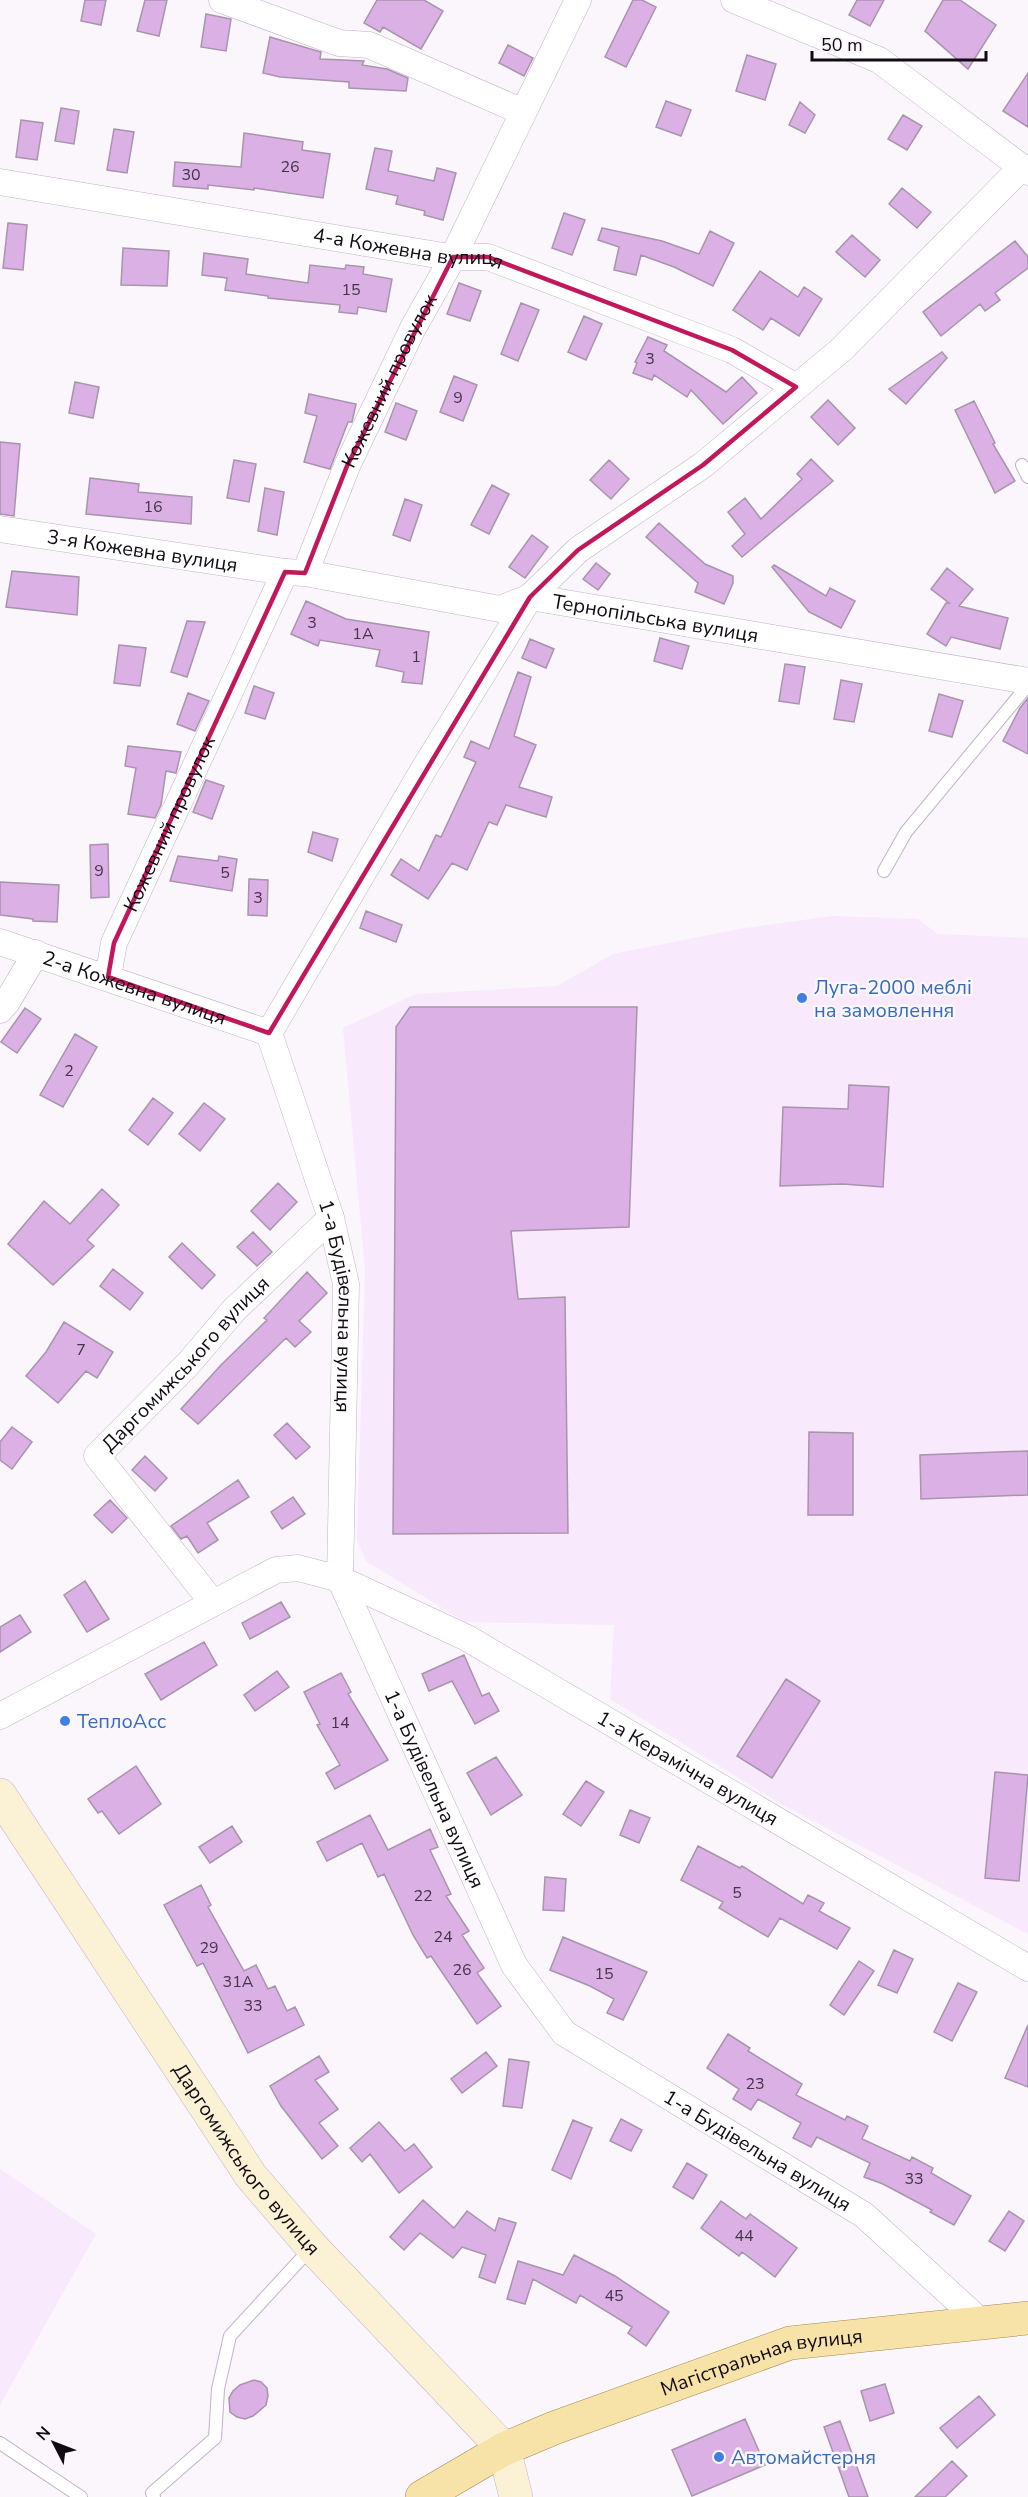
<svg xmlns="http://www.w3.org/2000/svg" width="1028" height="2497" font-family="'Nunito Sans',sans-serif">
<style>
.built{fill:#f8e9fd}
.building{fill:#dbb0e5;stroke:#a894ad;stroke-width:1.5}
.lines{fill:none;stroke-linecap:round;stroke-linejoin:round}
.lane-casing{stroke:#c4b1cc;stroke-width:14}
.street-casing{stroke:#c4b1cc;stroke-width:27}
.secondary-casing{stroke:#c4b1cc;stroke-width:34}
.primary-casing{stroke:#a38b4e;stroke-width:34}
.lane{stroke:#fff;stroke-width:12}
.street{stroke:#fff;stroke-width:26}
.secondary{stroke:#fbf1d4;stroke-width:33}
.primary{stroke:#f7e3a8;stroke-width:33}
.marked{fill:none;stroke:#c2185b;stroke-width:4.5;stroke-linejoin:round}
.shop-dot{fill:#3f7fe0;stroke:#faf6fb;stroke-width:2}
.labels{text-anchor:middle;dominant-baseline:central;stroke-width:5;stroke-linejoin:round;paint-order:stroke}
.number-label{font-size:16px;fill:#443448}
.street-label{font-size:20px;fill:#110a13;stroke:#faf6fb}
.shop-label{font-size:20px;fill:#366cbe;stroke:#faf6fb;text-anchor:start}
</style>
<rect width="100%" height="100%" fill="#faf6fb"/>
<path class="built" d="M832 916 918 919 938 934 1028 938V1934L781 1804 610 1699 614 1625 465 1622 366 1561 357 1540 365 1269 343 1028 416 994 557 986 613 954 739 929Z
M0 2169 96 2234 0 2405Z"/>
<path class="building" d="M85 0H106L101 25 81 21Z
M145 0H167L159 36 137 31Z
M377 0H424L443 11 421 49 383 27 380 32 364 23Z
M633 0H642L656 7 626 67 605 57Z
M857 0H884L870 26 849 15Z
M943 0H960L996 25 968 69 925 31Z
M206 14 231 19 226 51 201 47Z
M270 37 321 52 320 59 364 61 362 65 387 69 408 78 406 91 349 88V82L280 77 263 73Z
M508 45 533 58 524 76 499 63Z
M747 55 776 64 765 100 736 91Z
M1028 73V127L1003 111Z
M666 101 691 110 681 136 656 127Z
M800 102 815 115 805 133 789 125Z
M61 108 79 111 74 144 55 141Z
M903 115 922 126 907 150 888 139Z
M21 120 43 123 37 160 16 157Z
M114 129 134 132 127 173 107 170Z
M244 133 303 142 302 150 330 154 323 198 254 188V190L208 185V189L173 186 175 162 241 167Z
M375 148 392 151 388 171 434 181 437 168 456 173 443 220 424 215 425 211 396 204 398 196 366 189Z
M902 188 931 212 917 228 889 204Z
M564 213 585 220 572 255 552 248Z
M8 223 27 225 23 270 3 268Z
M602 228 662 241 699 254 710 231 734 243 713 286 674 267 641 255 636 275 614 270 619 247 598 240Z
M852 235 880 260 865 277 836 252Z
M1015 241 1028 257V268L995 293 1000 300 985 311 980 304 941 336 923 312Z
M123 248 169 251 167 286 121 285Z
M204 253 248 259 246 274 308 283 310 265 345 269 346 265 364 267 363 274 392 279 386 312 358 307 357 314 339 312 340 305 268 298V296L225 290 227 278 202 275Z
M760 271 798 297 804 287 822 299 799 336 771 318 763 330 733 310Z
M459 283 481 291 470 321 447 314Z
M521 303 539 310 518 361 501 354Z
M584 316 602 324 586 360 568 352Z
M648 337 667 345 664 351 726 392 742 377 757 393 723 424 691 390 687 397 654 375 652 380 633 373 637 363 635 362Z
M942 352 947 358 906 404 889 389Z
M454 376 477 385 463 421 440 412Z
M75 382 99 387 93 418 69 413Z
M309 394 356 404 352 422H348L330 469 304 462 317 416 305 413Z
M828 400 855 428 838 445 811 417Z
M974 401 995 443 993 444 1015 481 995 493 955 410Z
M396 403 417 411 406 440 385 432Z
M0 442 20 444 14 516 0 514Z
M811 459 833 481 742 557 732 546 745 534 728 512 745 498 761 519 802 479 797 474Z
M234 460 256 464 249 502 227 498Z
M609 460 629 479 611 499 590 480Z
M90 478 139 484 138 492 192 497 191 524 86 514Z
M492 485 509 494 489 534 471 525Z
M265 488 284 492 277 535 258 531Z
M405 499 422 505 410 541 393 535Z
M659 523 705 564 733 576V583L724 604 695 592 698 583 646 537Z
M532 535 548 547 525 578 509 567Z
M596 563 610 574 598 590 583 579Z
M774 565 826 596 830 588 855 601 841 628 809 612 772 567Z
M947 568 973 589 959 606 1008 618 1000 649 951 637 946 646 927 634 946 603H949L931 589Z
M12 571 79 577 77 615 6 607Z
M306 601 346 619 429 632 422 684 402 682 404 672 376 666 380 650 320 640 318 646 291 634Z
M187 621 205 622 187 677 171 672Z
M660 638 689 646 682 669 654 661Z
M530 639 554 649 546 668 522 658Z
M119 645 146 648 140 686 114 683Z
M785 664 805 667 799 704 779 701Z
M518 672 531 677 514 736 536 745 519 787 552 797 546 817 506 805 497 825 489 822 467 870 452 863 428 899 391 875 401 859 419 871 436 835 441 837 476 762 464 757 471 741 489 749Z
M841 680 862 684 854 722 834 719Z
M254 686 274 693 265 719 245 713Z
M188 693 209 701 195 731 177 724Z
M939 694 963 701 952 737 929 731Z
M1028 698V754L1003 741 1020 708Z
M128 746 181 752 176 773 166 771 161 805 155 818 128 814 136 768 125 766Z
M206 780 224 786 212 819 193 812Z
M313 832 338 839 332 861 308 852Z
M108 844 109 897 91 898 90 845Z
M178 856 218 861 219 856 237 859 232 891 170 881Z
M249 879 268 880 267 916 248 915Z
M0 882 59 885 57 922 33 921V919L0 915Z
M366 911 402 925 396 942 360 928Z
M410 1007H637L629 1227 511 1231 518 1299 565 1297 568 1533 393 1534 396 1027Z
M25 1008 41 1019 17 1053 1 1042Z
M75 1034 97 1047 63 1107 40 1095Z
M849 1085 889 1087 883 1187 843 1184 780 1186 783 1107 848 1109Z
M153 1098 173 1113 148 1145 129 1130Z
M204 1103 225 1119 200 1151 179 1134Z
M278 1183 297 1202 270 1230 251 1211Z
M102 1189 119 1205 87 1240 94 1246 53 1285 8 1244 44 1201 70 1224Z
M253 1232 272 1252 257 1266 237 1247Z
M182 1243 215 1275 202 1289 169 1257Z
M113 1269 143 1293 130 1310 100 1286Z
M307 1272 327 1293 299 1321 311 1332 295 1347 286 1338 198 1424 181 1409 221 1365 267 1320 264 1318Z
M64 1322 113 1352 97 1378 86 1371 58 1403 26 1376 46 1352Z
M287 1423 310 1447 296 1459 274 1435Z
M12 1427 32 1442 12 1469 0 1460V1442Z
M809 1432 853 1433V1515H808Z
M1028 1451V1495L921 1499 920 1455Z
M145 1456 167 1478 155 1491 132 1470Z
M238 1480 249 1497 207 1523 218 1540 198 1553 187 1536 181 1539 171 1526Z
M293 1497 305 1514 282 1529 271 1512Z
M110 1500 127 1518 112 1533 94 1515Z
M85 1581 109 1619 87 1632 64 1595Z
M281 1602 290 1617 250 1639 242 1623Z
M20 1615 31 1632 0 1652V1627Z
M204 1642 217 1665 161 1700 145 1674Z
M464 1655 482 1696 489 1693 499 1711 475 1724 452 1681 429 1691 422 1674Z
M277 1671 289 1687 255 1711 244 1695Z
M341 1673 351 1692 348 1694 388 1760 335 1789 326 1773 340 1765 317 1725 320 1724 304 1692Z
M786 1679 820 1701 772 1778 737 1756Z
M496 1757 522 1795 491 1815 467 1773Z
M136 1766 161 1804 119 1834 102 1811 98 1813 88 1799Z
M995 1772 1028 1775 1019 1881 985 1878Z
M586 1781 604 1792 581 1826 563 1814Z
M630 1810 650 1818 639 1843 620 1835Z
M370 1815 388 1850 430 1829 438 1847 430 1850 451 1894 446 1896 469 1931 462 1935 484 1968 477 1973 501 2006 477 2024 431 1956 427 1958 413 1935 384 1874 378 1877 362 1843 327 1861 317 1842Z
M232 1826 242 1842 210 1863 199 1847Z
M698 1846 740 1868 742 1866 803 1904 808 1895 824 1903 819 1911 850 1928 837 1949 780 1918 768 1937 719 1908 723 1902 681 1880Z
M545 1877 566 1879 564 1911 543 1910Z
M201 1885 211 1905 208 1907 244 1971 256 1965 268 1989 275 1986 287 2011 295 2007 304 2025 248 2053 203 1963 197 1966 164 1905Z
M563 1937 647 1972 623 2020 607 2013 614 1999 590 1986 550 1970Z
M894 1950 913 1959 897 1993 878 1985Z
M859 1961 874 1971 844 2015 830 2005Z
M958 1983 977 1992 952 2041 934 2032Z
M1028 2025V2087L1005 2078Z
M728 2034 750 2048 748 2051 802 2084 796 2095 845 2120 847 2116 868 2126 862 2139 910 2161 912 2157 933 2168 931 2173 971 2196 954 2225 930 2212 932 2210 883 2184 864 2177 870 2163 817 2137 811 2147 793 2138 801 2123 758 2099 751 2110 733 2099 739 2089 707 2068Z
M486 2052 497 2066 462 2093 451 2079Z
M319 2056 329 2072 315 2080 338 2109 319 2123 338 2146 322 2159 281 2106 270 2086Z
M509 2059 529 2062 522 2108 503 2106Z
M621 2119 642 2130 631 2151 610 2141Z
M573 2120 592 2128 571 2179 552 2170Z
M379 2122 405 2151 414 2144 432 2167 399 2193 370 2154 362 2162 350 2148Z
M687 2163 707 2175 693 2199 673 2187Z
M423 2200 454 2228 467 2211 495 2231 499 2218 516 2223 495 2283 479 2277 486 2255 462 2247 453 2258 420 2233 404 2250 390 2237Z
M721 2201 746 2219 750 2214 797 2248 775 2277 742 2252 739 2256 701 2228Z
M1009 2211 1024 2221 1005 2251 989 2241Z
M574 2255 615 2276 669 2312 646 2346 628 2333 632 2327 580 2295 576 2303 533 2279 525 2304 507 2299 518 2261 563 2275Z
M254 2380 261 2382 267 2388 268 2396 266 2405 253 2416 245 2419 237 2417 230 2412 229 2398 233 2391 240 2385Z
M885 2384 894 2413 870 2421 861 2391Z
M979 2396 995 2415 957 2448 940 2428Z
M745 2419 765 2465 692 2496 672 2450Z
M840 2421 868 2497H849L824 2427Z
M952 2461 967 2476 945 2497H915Z"/>
<g class="lines">
<g class="lane-casing">
<path id="lane" d="M1022 465 1028 477
M884 871 906 832 1028 685
M0 2443 81 2497
M154 2497 152 2493 215 2438 218 2389 230 2336 311 2248"/>
</g>
<g class="street-casing">
<g id="street">
<path d="M222 0 339 43 369 45 523 112"/>
<path d="M734 0 879 60 1028 172"/>
<path id="s1" d="M0 182 449 257H488L732 350 796 387"/>
<path id="s2" d="M0 529 285 572 305 573 500 609 530 597 1028 681"/>
<path id="s3" d="M305 573 347 466 413 328 453 257 578 0"/>
<path id="s4" d="M0 942 269 1033"/>
<path id="s5" d="M108 977 114 943 285 572"/>
<path d="M0 1010 7 1002 36 953"/>
<path id="s6" d="M269 1033 331 1218 346 1284 340 1579 514 1965 564 2033 864 2215 981 2322"/>
<path d="M269 1033 425 767 530 597 578 550 703 465 842 349 1022 167"/>
<path id="s7" d="M213 1603 97 1456 188 1364 234 1310 331 1218"/>
<path id="s8" d="M0 1716 276 1570 298 1568 340 1579 467 1638 1028 1968"/>
</g>
</g>
<g class="secondary-casing">
<g id="secondary">
<path id="s9" d="M0 1795 251 2176 312 2247 504 2449 516 2497"/>
</g>
</g>
<g class="primary-casing">
<g id="primary">
<path id="s10" d="M422 2497 504 2449 554 2428 790 2343 1028 2318"/>
</g>
</g>
<use href="#lane" class="lane"/>
<use href="#street" class="street"/>
<use href="#secondary" class="secondary"/>
<use href="#primary" class="primary"/>
</g>
<path class="marked" d="M453 257H488L732 350 796 387 703 465 578 550 530 597 269 1033 108 977 114 943 285 572 305 573 347 466Z"/>
<g class="shop-dot">
<circle cx="802" cy="998" r="6"/>
<circle cx="65" cy="1721" r="6"/>
<circle cx="719" cy="2457" r="6"/>
</g>
<g class="labels">
<g class="number-label">
<text x="290" y="167">26</text>
<text x="191" y="175">30</text>
<text x="351" y="290">15</text>
<text x="650" y="359">3</text>
<text x="458" y="398">9</text>
<text x="153" y="507">16</text>
<text x="312" y="623">3</text>
<text x="363" y="634">1А</text>
<text x="416" y="657">1</text>
<text x="99" y="871">9</text>
<text x="225" y="873">5</text>
<text x="258" y="898">3</text>
<text x="69" y="1071">2</text>
<text x="81" y="1350">7</text>
<text x="340" y="1723">14</text>
<text x="737" y="1893">5</text>
<text x="423" y="1896">22</text>
<text x="443" y="1937">24</text>
<text x="209" y="1948">29</text>
<text x="462" y="1970">26</text>
<text x="604" y="1974">15</text>
<text x="238" y="1982">31А</text>
<text x="253" y="2006">33</text>
<text x="755" y="2084">23</text>
<text x="914" y="2179">33</text>
<text x="744" y="2236">44</text>
<text x="614" y="2296">45</text>
</g>
<g class="street-label">
<text stroke="none"><textPath href="#s1" startOffset="414">4-а Кожевна вулиця</textPath></text>
<text stroke="none"><textPath href="#s3" startOffset="210">Кожевний провулок</textPath></text>
<text stroke="none"><textPath href="#s2" startOffset="144">3-я Кожевна вулиця</textPath></text>
<text stroke="none"><textPath href="#s2" startOffset="666">Тернопільська вулиця</textPath></text>
<text stroke="none"><textPath href="#s5" startOffset="166">Кожевний провулок</textPath></text>
<text stroke="none"><textPath href="#s4" startOffset="142">2-а Кожевна вулиця</textPath></text>
<text stroke="none"><textPath href="#s6" startOffset="284">1-а Будівельна вулиця</textPath></text>
<text stroke="none"><textPath href="#s7" startOffset="315">Даргомижського вулиця</textPath></text>
<text stroke="none"><textPath href="#s8" startOffset="774">1-а Керамічна вулиця</textPath></text>
<text stroke="none"><textPath href="#s6" startOffset="788">1-а Будівельна вулиця</textPath></text>
<text stroke="none"><textPath href="#s6" startOffset="1292">1-а Будівельна вулиця</textPath></text>
<text stroke="none"><textPath href="#s9" startOffset="440">Даргомижського вулиця</textPath></text>
<text stroke="none"><textPath href="#s10" startOffset="368">Магістральная вулиця</textPath></text>
</g>
<g class="shop-label">
<text x="814" y="987">Луга-2000 меблі<tspan x="814" dy="23">на замовлення</tspan></text>
<text x="77" y="1721">ТеплоАсс</text>
<text x="731" y="2457">Автомайстерня</text>
</g>
</g>
<g transform="translate(54 2443) rotate(312)" stroke="#faf6fb" stroke-width="4.5" paint-order="stroke">
<path d="M0-4.5L10 22L0 15L-10 22Z" fill="#110a13"/>
<text y="-9" font-size="16" font-weight="bold" text-anchor="middle" fill="#110a13">N</text>
</g>
<path d="M812 51v9h174v-9" fill="none" stroke="#110a13" stroke-width="3"/>
<text x="821" y="51" font-size="18" fill="#110a13" stroke="#faf6fb" stroke-width="4.5" paint-order="stroke">50 m</text>
</svg>
